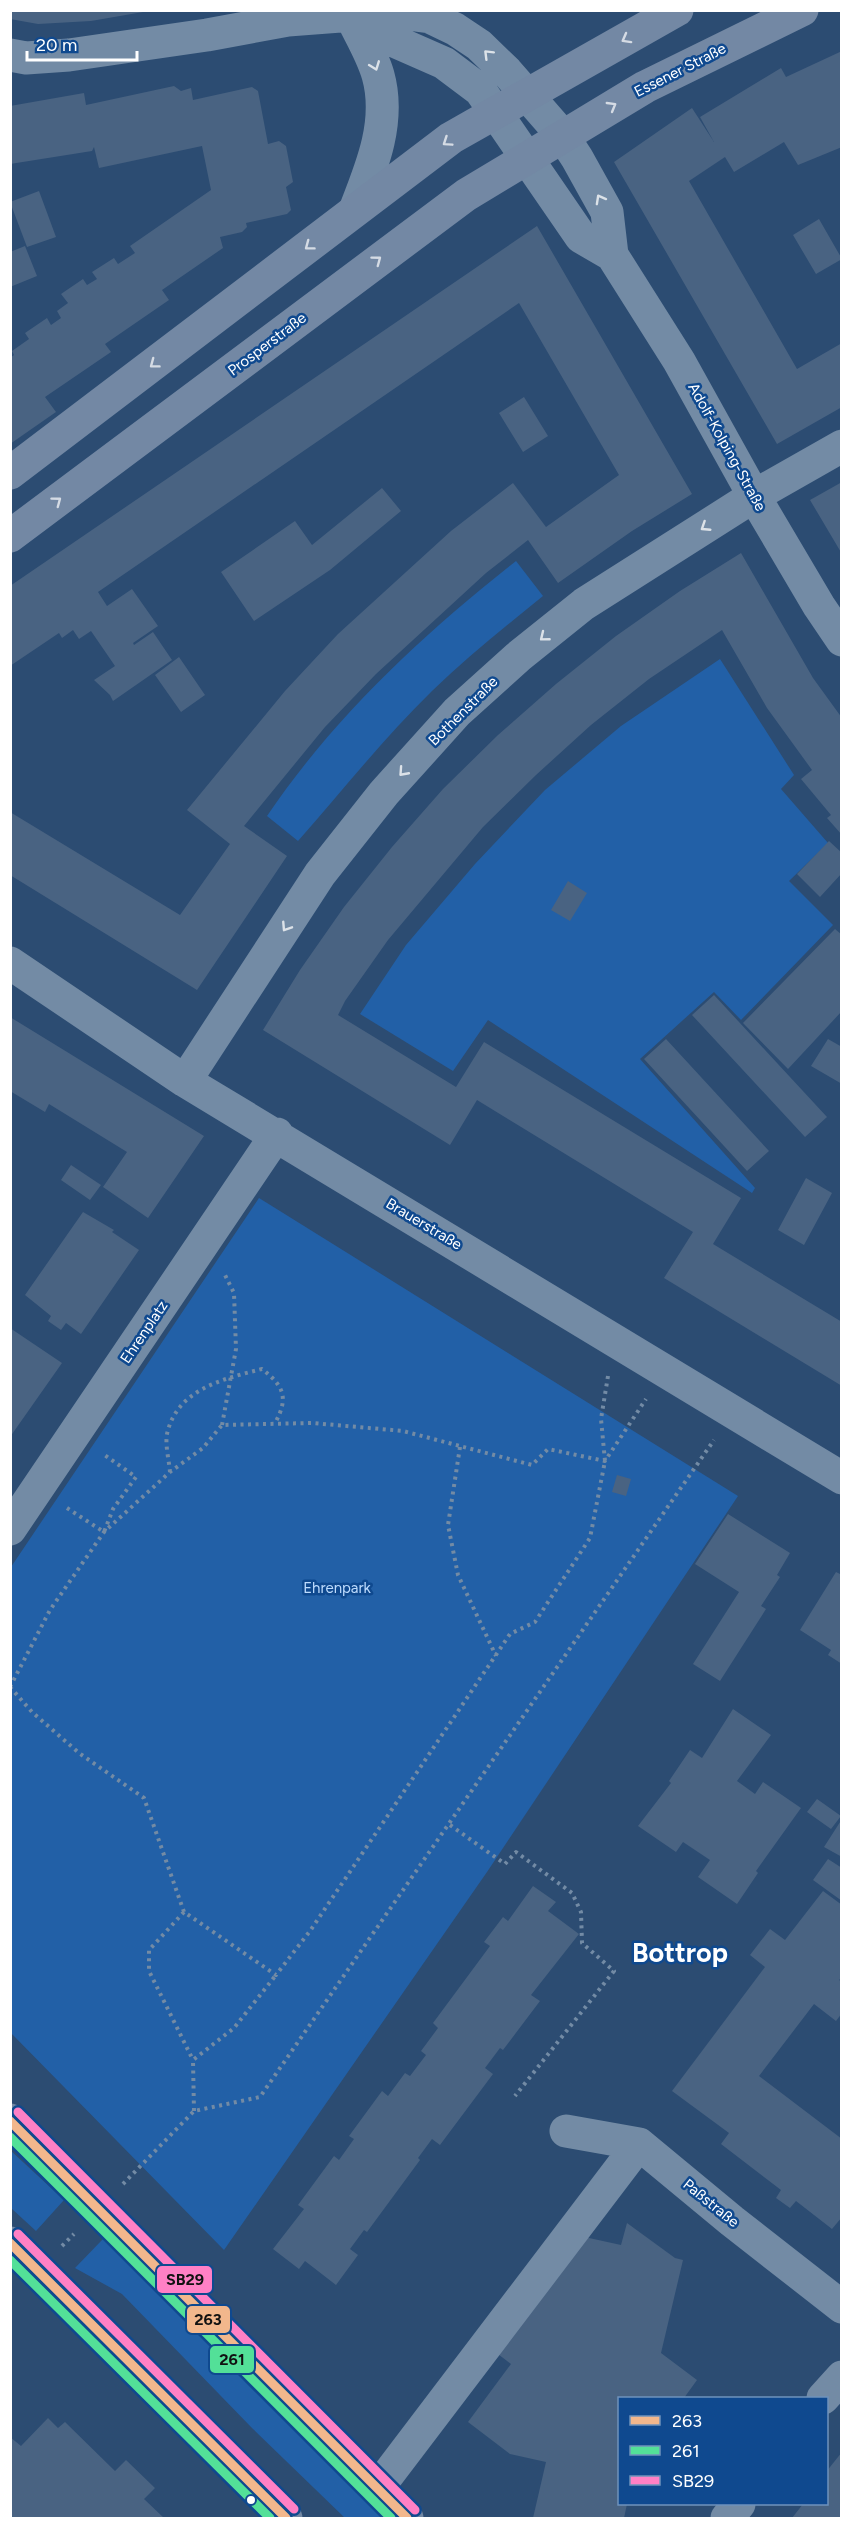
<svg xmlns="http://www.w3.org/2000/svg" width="852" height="2529" font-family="Figtree,sans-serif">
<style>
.green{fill:#2260a7}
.building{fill:#496382}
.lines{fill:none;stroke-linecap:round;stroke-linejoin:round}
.path{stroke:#738ba5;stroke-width:4;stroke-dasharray:3 4.5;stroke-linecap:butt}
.minor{stroke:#738ba5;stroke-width:33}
.major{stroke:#7388a4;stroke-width:33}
.bus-1-casing{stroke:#0f498f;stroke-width:14}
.bus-2-casing{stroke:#0f498f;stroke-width:14}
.bus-3-casing{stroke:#0f498f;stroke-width:14}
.bus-1{stroke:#f2b78c;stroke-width:9}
.bus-2{stroke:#53e098;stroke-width:9}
.bus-3{stroke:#ff80c5;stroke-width:9}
.oneway{stroke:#d5dbe4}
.oneway2{stroke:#dce2e8}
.bus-dot{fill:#fff;stroke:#0f498f;stroke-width:2}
.labels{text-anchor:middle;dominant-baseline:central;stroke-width:5;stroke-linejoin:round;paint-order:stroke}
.street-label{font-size:15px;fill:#fff;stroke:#0f498f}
.park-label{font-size:15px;fill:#bedcfe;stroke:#0f498f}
.town-label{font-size:27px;font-weight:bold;fill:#fff;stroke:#0f498f}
.line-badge{stroke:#0f498f;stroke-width:2}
.pale-badge-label{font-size:16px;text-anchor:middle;font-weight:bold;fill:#111}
</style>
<rect width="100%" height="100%" fill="#2c4c72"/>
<path class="green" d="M516 561 543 596C505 627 467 657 432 691 384 738 342 791 298 841L267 816C334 717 422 635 516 561Z
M720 659 794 775 781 789 828 843 789 881 833 925 741 1020 714 992 640 1059 755 1188 752 1193 488 1020 453 1071 360 1014 406 945 475 864 545 790 621 726Z
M259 1198 738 1496 487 1872 224 2250 11 2033V1567Z
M10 2150 64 2200 36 2231 11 2208Z
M103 2239 384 2518H345L252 2428 122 2294 75 2268Z"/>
<path class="building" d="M10 10H143V12L91 21 38 24 10 19Z
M842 51V147L798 165 784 142 734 172 725 157 689 181 797 369 842 343V407L777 444 614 162 692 108 714 142 700 117 781 68 786 77Z
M174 86 181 91 191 88 193 100 252 87 258 91 268 144 279 141 286 146 293 182 286 187 291 210 287 214 246 223 247 227 242 232 220 237 223 248 162 290 169 300 105 344 111 352 45 397 56 412 10 444V358L14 355 12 351 29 339 25 333 47 318 51 325 61 318 57 311 68 303 61 294 83 279 87 285 97 279 92 272 114 258 118 264 135 253 130 246 211 190 202 146 99 168 94 147 92 151 10 164V106L84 93 86 105Z
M39 191 56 237 27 247 10 202Z
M819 219 842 259 816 274 793 235Z
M537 226 692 494 632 531 558 583 528 540 486 573 376 674 325 727 244 826 287 856 197 990 10 875V812L180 915 230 844 187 810 285 691 338 634 451 531 513 483 546 527 619 475 519 303 98 592 107 606 132 589 158 626 133 643 134 645 153 632 172 660 113 701 110 695 94 680 115 666 91 631 79 639 73 630 62 638 59 633 10 666V586Z
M25 246 37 276 10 287V252Z
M524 397 548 436 523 452 499 413Z
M842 482V554L810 500Z
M382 488 401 511 330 570 254 621 221 572 295 521 312 545Z
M741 553 813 678 842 718V835L827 818 831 815 801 779 812 770 767 708 722 630 649 679 591 725 536 775 483 827 388 940 345 1001 338 1015 456 1087 484 1042 741 1198 713 1244 842 1322V1386L664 1278 693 1232 477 1100 450 1145 263 1030 300 970 344 907 392 847 443 789 498 735 556 684 616 636 680 591Z
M179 657 205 695 181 712 155 675Z
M829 841 842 853V873L820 897 797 874Z
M568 881 587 893 570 921 551 910Z
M835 929 842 935V1011L788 1069 743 1023Z
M714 995 827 1117 805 1137 692 1015Z
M10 1017 204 1136 148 1218 103 1187 127 1152 49 1104 45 1112 10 1091Z
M666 1039 769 1151 747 1171 644 1059Z
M828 1039 842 1047V1084L811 1066Z
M71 1165 101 1185 90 1200 61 1180Z
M806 1178 832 1193 804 1245 778 1230Z
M83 1212 114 1230 112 1232 139 1250 81 1334 66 1323 61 1330 48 1321 51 1316 25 1295Z
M10 1328 62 1363 10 1437Z
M617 1475 631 1479 626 1496 612 1492Z
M728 1514 790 1553 777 1575 780 1577 761 1606 766 1609 720 1681 693 1664 739 1592 695 1564Z
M836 1572 842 1575V1664L828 1655 831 1650 800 1630Z
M733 1709 771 1735 737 1781 755 1794 763 1782 801 1808 756 1871 758 1873 737 1904 698 1877 710 1860 683 1842 676 1852 638 1826 671 1783 669 1781 690 1750 702 1758Z
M817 1799 841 1816 831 1829 807 1812Z
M842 1819V1857L824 1847Z
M828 1859 842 1868V1901L813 1880Z
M533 1886 556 1902 548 1911 579 1934 531 1995 540 2001 503 2050 500 2048 485 2068 493 2074 440 2145 432 2139 418 2158 420 2160 367 2232 364 2230 350 2249 358 2255 336 2285 305 2261 299 2269 273 2249 304 2209 298 2205 334 2156 339 2160 354 2139 349 2136 382 2091 388 2096 405 2073 410 2076 426 2055 421 2051 438 2028 433 2023 490 1946 484 1942 503 1917 508 1921Z
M823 1891 842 1905V1977L839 1980 842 1982V2013L836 2021 814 2004 759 2076 842 2139V2217L832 2229 796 2201 790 2208 776 2198 781 2190 721 2144 729 2133 672 2091 765 1967 750 1955 770 1929 785 1940Z
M627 2223 675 2258 683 2260 661 2353 697 2380 684 2398H620V2504H627L624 2518H533L546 2462 510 2454 468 2422 511 2364 494 2351 580 2236 621 2245Z
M48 2418 58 2428 65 2422 115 2471 126 2460 155 2488 144 2499 164 2518H10V2437L21 2446Z
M842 2452V2518H792L803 2504H826V2472Z"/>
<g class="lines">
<path class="path" d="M222 1425 236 1349 234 1293 224 1273
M460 1447 448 1525 458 1575 496 1656
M170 1472C169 1460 165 1445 167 1434 177 1389 223 1379 262 1369 284 1386 289 1398 275 1423
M67 1508 104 1532 113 1509 136 1477 103 1454
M10 1687 32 1712 79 1753 144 1798 184 1912 276 1975 310 1931 510 1634 535 1622 590 1538 605 1461 601 1419 608 1376
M10 1687 50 1610 104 1532 170 1472 203 1448 222 1425 313 1423 403 1431 532 1465 548 1449 605 1461 646 1399
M450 1825 505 1864 516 1852 572 1893 581 1912 582 1943 614 1971 515 2096
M184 1912 149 1950V1971L193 2060
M194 2111 193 2060 234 2028 276 1975
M123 2184 194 2111 260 2097 714 1440
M62 2246 74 2234"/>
<path class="minor" d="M350 13 378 34 444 63 480 90 581 237 612 255
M351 16C360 35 372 54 378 75 391 121 372 167 355 210
M10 55 26 58 69 55 207 35 288 20 393 12 430 17 455 29 479 45 507 72 562 135 577 158 607 212 612 255 679 361 754 496 819 606 842 640
M10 963 185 1081 842 1478
M185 1081 320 874 384 793 457 712 518 657 584 604 754 496 842 446
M10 1529 277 1134
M566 2131 639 2144 732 2221 842 2307
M823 2398 842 2377
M377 2489 639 2144
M727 2518 739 2504"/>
<path class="major" d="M10 473 451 138 677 10
M10 536 466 195 645 87 802 10
M10 2120 407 2518
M10 2243 286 2518"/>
<g class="bus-1-casing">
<path id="bus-1" d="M10 2121 407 2518
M10 2243 286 2518"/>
</g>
<g class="bus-2-casing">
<path id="bus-2" d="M10 2137 391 2518
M10 2260 270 2518"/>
</g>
<g class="bus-3-casing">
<path id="bus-3" d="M18 2112 415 2510
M18 2234 294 2509"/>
</g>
<use href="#bus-1" class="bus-1"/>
<use href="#bus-2" class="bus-2"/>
<use href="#bus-3" class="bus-3"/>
</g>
<defs><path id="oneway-chevron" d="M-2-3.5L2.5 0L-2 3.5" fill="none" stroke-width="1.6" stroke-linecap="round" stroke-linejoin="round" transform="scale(1.5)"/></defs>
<g class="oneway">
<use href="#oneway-chevron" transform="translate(626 39) rotate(151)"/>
<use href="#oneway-chevron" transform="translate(612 106) rotate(-30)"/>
<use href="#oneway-chevron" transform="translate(447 142) rotate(146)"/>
<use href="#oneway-chevron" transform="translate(309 246) rotate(143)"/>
<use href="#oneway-chevron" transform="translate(377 260) rotate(-37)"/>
<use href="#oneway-chevron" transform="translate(154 364) rotate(143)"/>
<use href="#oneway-chevron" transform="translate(57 501) rotate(-37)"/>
</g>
<g class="oneway2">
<use href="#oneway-chevron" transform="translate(488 54) rotate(-135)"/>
<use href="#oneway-chevron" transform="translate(375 66) rotate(69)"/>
<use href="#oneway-chevron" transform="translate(600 199) rotate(-119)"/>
<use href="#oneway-chevron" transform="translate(705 527) rotate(147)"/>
<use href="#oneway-chevron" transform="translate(544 637) rotate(141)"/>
<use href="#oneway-chevron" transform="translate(403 772) rotate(132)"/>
<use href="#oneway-chevron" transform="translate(286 927) rotate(123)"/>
</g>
<circle class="bus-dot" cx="251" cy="2500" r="5"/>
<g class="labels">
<g class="street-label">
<text transform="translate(680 70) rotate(-27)">Essener Straße</text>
<text transform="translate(267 344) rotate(-37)">Prosperstraße</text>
<text transform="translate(727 447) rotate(61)">Adolf-Kolping-Straße</text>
<text transform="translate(463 711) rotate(-45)">Bothenstraße</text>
<text transform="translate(424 1224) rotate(31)">Brauerstraße</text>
<text transform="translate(144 1332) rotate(-56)">Ehrenplatz</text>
<text transform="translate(711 2203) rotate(39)">Paßstraße</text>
</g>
<g class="park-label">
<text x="337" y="1588">Ehrenpark</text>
</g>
<g class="town-label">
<text x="680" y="1952">Bottrop</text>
</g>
</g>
<g class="line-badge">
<rect x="156" y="2265" width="57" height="29" rx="6" fill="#ff80c5"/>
<rect x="186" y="2305" width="45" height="29" rx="6" fill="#f2b78c"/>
<rect x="209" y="2345" width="46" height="29" rx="6" fill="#53e098"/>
</g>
<g class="pale-badge-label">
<text x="185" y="2285">SB29</text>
<text x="208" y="2325">263</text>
<text x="232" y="2365">261</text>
</g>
<rect width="852" height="2529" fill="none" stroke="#ffffff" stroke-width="24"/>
<rect x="618" y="2397" width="210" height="108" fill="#0f498f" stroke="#6f92bc" stroke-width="1.5"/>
<rect x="630" y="2416" width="30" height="9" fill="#f2b78c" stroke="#6f92bc" stroke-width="1.5"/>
<text x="672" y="2427" font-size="18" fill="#ffffff">263</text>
<rect x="630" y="2446" width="30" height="9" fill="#53e098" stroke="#6f92bc" stroke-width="1.5"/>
<text x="672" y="2457" font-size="18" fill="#ffffff">261</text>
<rect x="630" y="2476" width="30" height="9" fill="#ff80c5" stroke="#6f92bc" stroke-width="1.5"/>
<text x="672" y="2487" font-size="18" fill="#ffffff">SB29</text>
<path d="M27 51v9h110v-9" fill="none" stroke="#ffffff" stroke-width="3"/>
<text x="36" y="51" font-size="18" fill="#ffffff" stroke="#0f498f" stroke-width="4.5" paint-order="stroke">20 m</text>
</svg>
